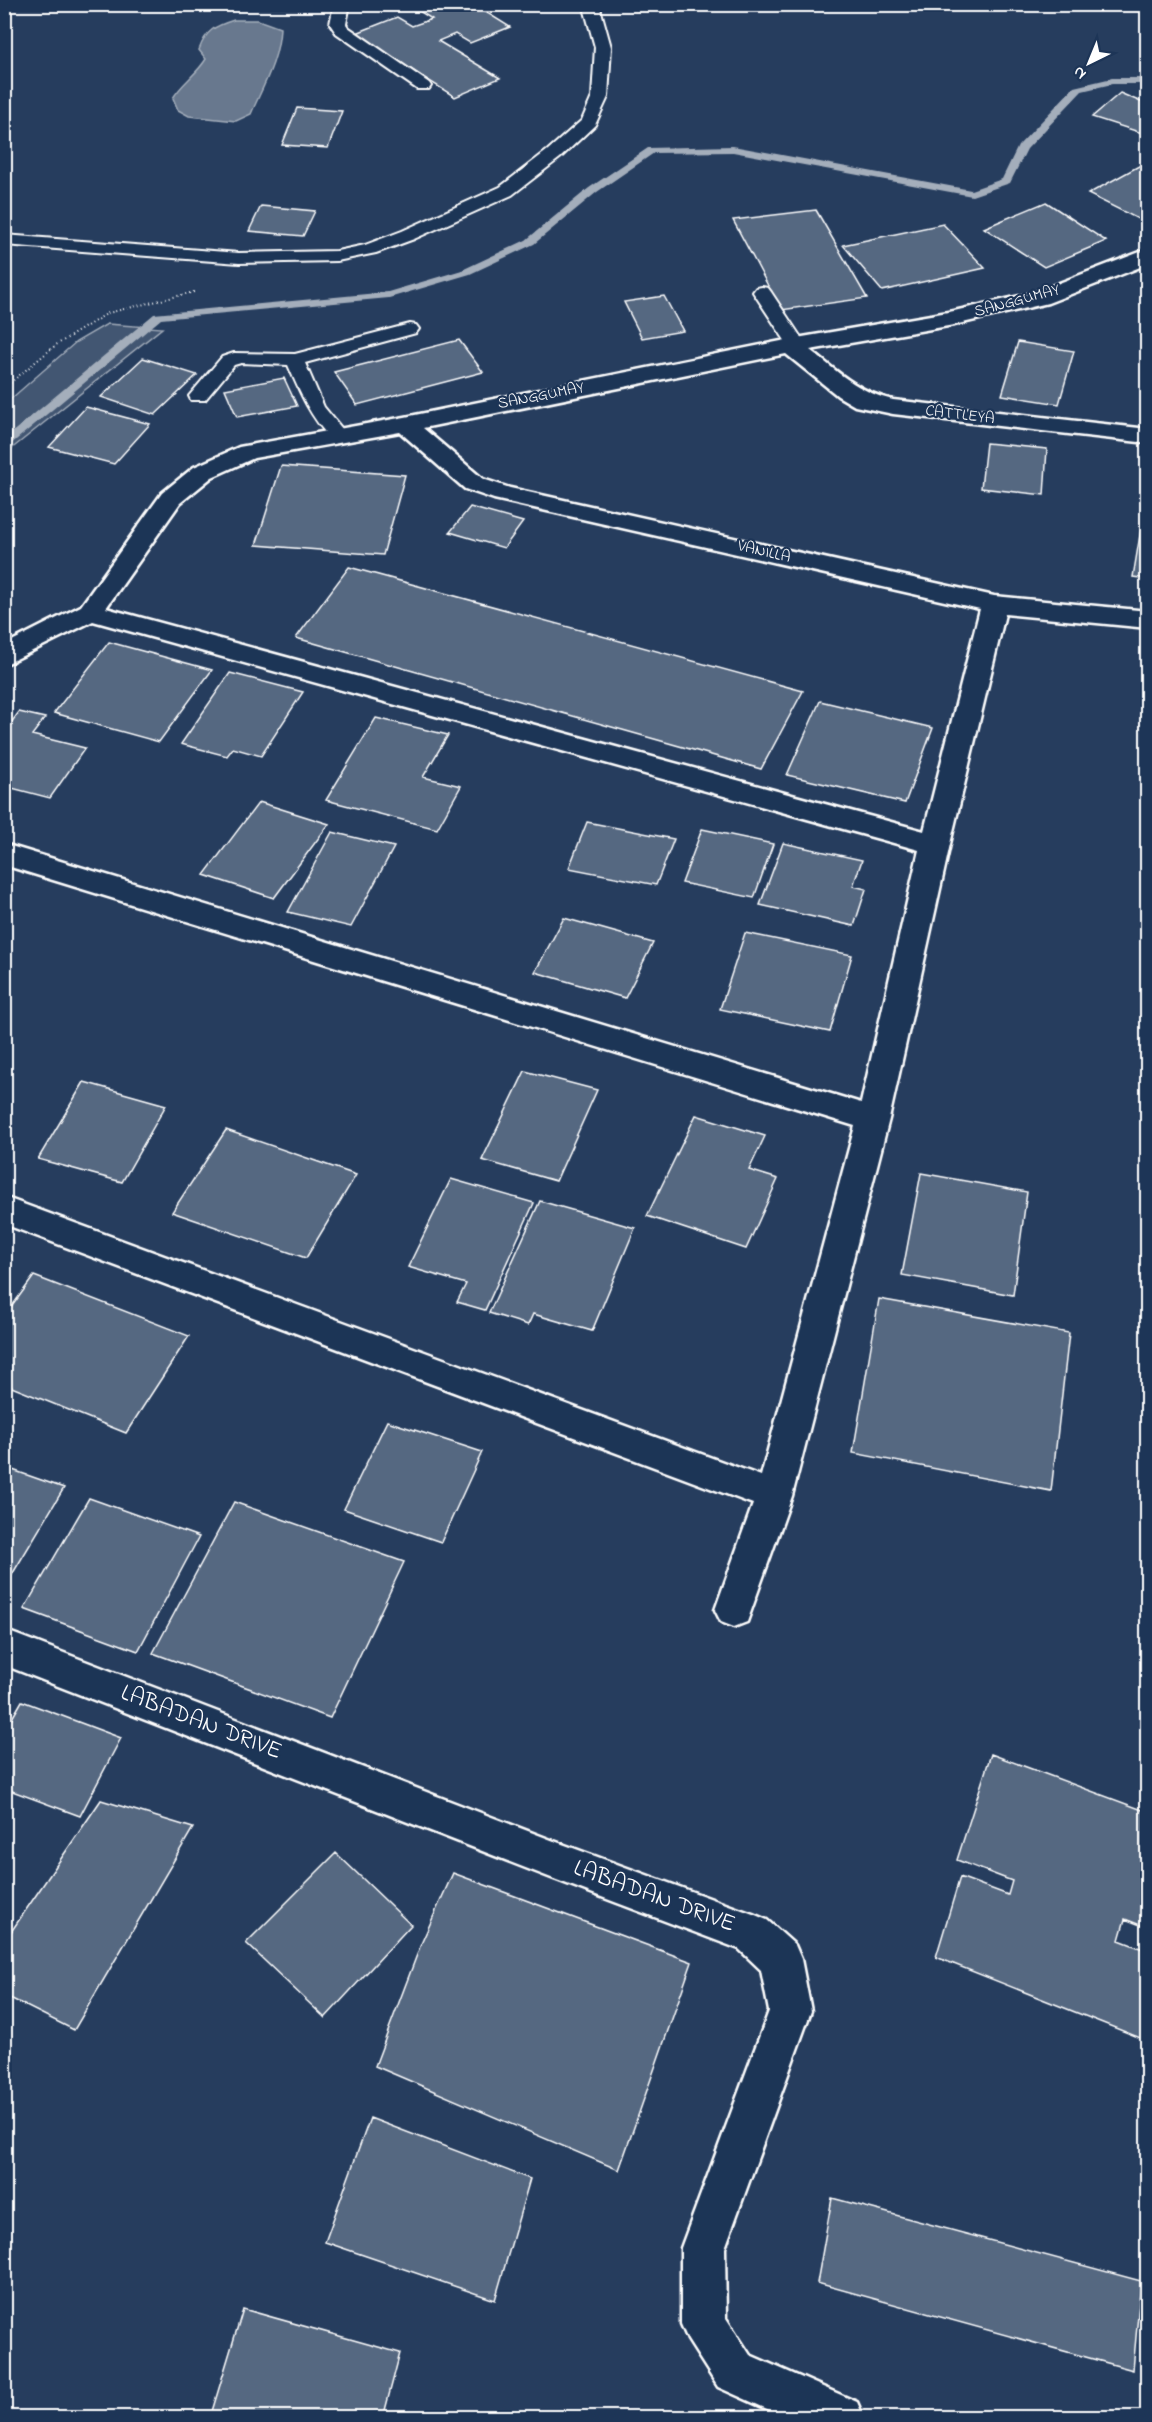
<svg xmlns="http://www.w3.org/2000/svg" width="1152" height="2422" font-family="'Indie Flower',sans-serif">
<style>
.green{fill:#425672;stroke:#a0aab8;stroke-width:1.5}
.water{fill:#67788e;stroke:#a4aebb;stroke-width:1.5}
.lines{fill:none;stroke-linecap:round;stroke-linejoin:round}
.stream{fill:#a4aebb;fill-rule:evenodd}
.building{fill:#556781;stroke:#fff;stroke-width:1.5}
.lane-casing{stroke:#fff;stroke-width:4}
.street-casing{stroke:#fff;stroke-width:5}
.path{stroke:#fff;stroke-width:2;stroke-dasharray:1 3;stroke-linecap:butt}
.lane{fill:#1d3557;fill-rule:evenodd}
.street{fill:#1d3557;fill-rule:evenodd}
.labels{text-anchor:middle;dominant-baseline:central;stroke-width:4.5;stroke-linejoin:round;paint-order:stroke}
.far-street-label{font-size:16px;fill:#fff;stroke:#1d3557}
.near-street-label{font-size:24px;fill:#fff;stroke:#1d3557}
</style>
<rect width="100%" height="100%" fill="#263d5e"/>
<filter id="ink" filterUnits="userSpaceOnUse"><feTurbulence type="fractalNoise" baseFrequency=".0167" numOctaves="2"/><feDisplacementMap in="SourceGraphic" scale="12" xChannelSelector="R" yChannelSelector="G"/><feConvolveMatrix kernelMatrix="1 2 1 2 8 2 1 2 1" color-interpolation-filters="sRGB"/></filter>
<g filter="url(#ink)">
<path class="green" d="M107 324 162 328 5 454V404L76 342Z"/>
<path class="water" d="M234 20H258L280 28C279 59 263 86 251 114L236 121 189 116 178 110 173 98C182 83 197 74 206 59L199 50C206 30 215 26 234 20Z"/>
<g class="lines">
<path class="stream" d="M1112 78H1148V84H1112L1082 91 1027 149 1010 183 972 196 733 152 654 153 597 192 534 244 470 274 389 298 161 319 4 450V439L154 314 388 292 462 270 526 240 589 188 648 148 733 146 971 190 1002 179 1018 146 1074 87Z"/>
</g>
<path class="building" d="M408 4H473L510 27 470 43 455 34 438 41 500 78 455 97 354 34 397 17 412 26 432 19Z
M1120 93 1148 105V130L1142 133 1092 117Z
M297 108 342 111 328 148 282 145Z
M1148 161V220L1144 222 1088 194Z
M1046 202 1106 241 1044 267 984 228Z
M261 206 315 211 303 236 249 231Z
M816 210 867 298 781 310 733 220Z
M943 224 985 268 882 291 843 245Z
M664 296 683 331 642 338 624 302Z
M459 340 483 372 357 405 334 372Z
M1018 342 1074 351 1059 404 1002 395Z
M143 358 197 375 155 415 101 397Z
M284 378 297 406 237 417 225 389Z
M86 407 150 424 114 464 49 447Z
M986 443 1047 449 1044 495 981 488Z
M281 466 405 475 383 555 256 545Z
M470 507 523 522 504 548 450 532Z
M1143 517 1148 518V579L1133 577Z
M349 567 803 691 761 769 296 638Z
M109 642 212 670 159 742 54 713Z
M230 673 303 692 261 756 233 748 227 756 181 744Z
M820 701 933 728 905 803 787 775Z
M19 712 45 718 32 735 85 748 50 798 4 786V732Z
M376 718 448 735 423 777 461 786 437 829 326 800Z
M259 802 329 824 274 898 204 875Z
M587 822 674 839 656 885 569 868Z
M702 829 773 844 754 898 682 883Z
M332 832 394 847 351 927 288 912Z
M783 843 862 860 853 886 866 889 854 926 760 905Z
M564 918 653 943 625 998 535 972Z
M745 933 852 955 830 1032 720 1009Z
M525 1071 597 1090 556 1181 482 1160Z
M84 1082 166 1105 122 1182 38 1159Z
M696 1115 765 1136 749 1170 778 1179 746 1249 647 1216Z
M226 1130 356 1175 306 1258 172 1212Z
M921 1173 1027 1192 1013 1295 902 1275Z
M451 1179 534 1203 485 1310 457 1302 466 1284 408 1267Z
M540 1201 635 1228 592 1331 533 1314 528 1325 489 1313Z
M34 1276 189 1336 126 1433 4 1384V1317Z
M879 1299 1069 1333 1051 1491 853 1453Z
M387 1421 482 1452 441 1542 344 1509Z
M4 1467 64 1488 4 1588Z
M89 1498 199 1537 138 1651 24 1609Z
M234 1502 404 1562 330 1718 153 1653Z
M22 1701 121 1738 80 1816 4 1788V1732Z
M991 1754 1148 1812V1928L1125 1919 1119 1940 1148 1951V2041L936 1957 960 1877 1008 1895 1012 1881 957 1860Z
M101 1800 193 1828 74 2030 4 1995V1942Z
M336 1853 411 1925 325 2018 246 1943Z
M453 1873 692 1962 619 2170 375 2066 421 1944Z
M370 2118 530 2179 495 2300 325 2242Z
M832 2198 1141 2281 1133 2370 817 2283Z
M243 2309 400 2353 383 2418H210Z"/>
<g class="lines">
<g class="lane-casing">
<path id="lane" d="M334 4H350L346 24 348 27 429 83 431 86 429 89H417L336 33 330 24Z
M583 4H599L611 47 608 97 595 125 560 158 512 195 414 239 376 253 337 261 239 263 4 245V235L239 253 337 251 365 245 402 231 500 187 548 150 582 120 592 97 595 47Z
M762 287 768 288 771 292 806 345 803 349H791L788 345 753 292 756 288Z
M410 324 416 325 419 329 416 333 305 363 324 407 348 436 346 440H332C310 416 301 395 288 365L241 363 234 365 205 400H191L189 396 222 357 234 353 295 354Z"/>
</g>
<g class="street-casing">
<path id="street" d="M1148 249V264L1048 303 954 325 810 350C838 372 858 392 893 400L1148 429V443L893 414 855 406 838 396 786 354 423 428 483 479 510 488 994 596 1148 611V628L1005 614 950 844 889 1119 792 1496 747 1622 734 1627 721 1622 715 1610 753 1504 4 1224V1197L761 1476 855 1126 4 865V844L861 1103 919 850 93 621 4 665V645L81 606 162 493 194 467 239 447 405 417 791 339 954 311 1033 293ZM400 432 465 489 494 499 980 609 924 831 106 608 180 503 212 477 254 458Z
M4 1630 554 1841 753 1914 767 1920 795 1945 801 1959 811 2011 725 2248 726 2318 750 2355 857 2402 864 2418H787L718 2387 688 2340 681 2324V2248L769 2011 761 1970 739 1949 554 1879 4 1665Z"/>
</g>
<path class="path" d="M4 388 56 345 108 313 194 292"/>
<use href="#lane" class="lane"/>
<use href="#street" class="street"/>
</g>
</g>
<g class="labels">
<g class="far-street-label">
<text transform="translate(1017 301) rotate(-15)">SANGGUMAY</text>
<text transform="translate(541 396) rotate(-11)">SANGGUMAY</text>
<text transform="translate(960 415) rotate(7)">CATTLEYA</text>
<text transform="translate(764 552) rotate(13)">VANILLA</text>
</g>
<g class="near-street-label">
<text transform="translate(201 1723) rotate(21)">LABADAN DRIVE</text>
<text transform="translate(654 1897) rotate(20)">LABADAN DRIVE</text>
</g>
</g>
<rect width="1152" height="2422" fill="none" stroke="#1d3557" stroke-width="24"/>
<rect x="12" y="12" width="1128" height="2398" fill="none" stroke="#fff" stroke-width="2" filter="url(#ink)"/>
<g transform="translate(1089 63) rotate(223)" stroke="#1d3557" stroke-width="4.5" paint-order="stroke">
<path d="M0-4.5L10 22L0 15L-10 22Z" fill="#ffffff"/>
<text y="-9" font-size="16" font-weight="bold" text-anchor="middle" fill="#ffffff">N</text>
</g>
</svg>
